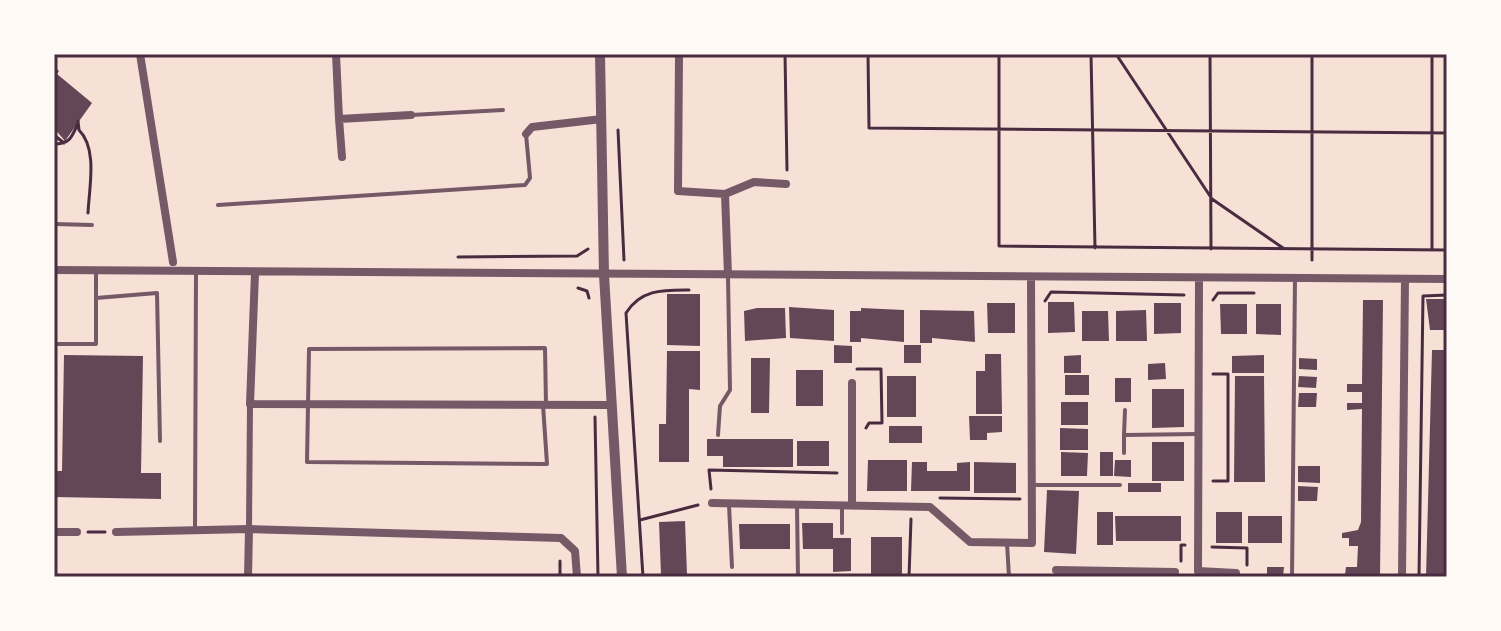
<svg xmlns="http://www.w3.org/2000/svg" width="1501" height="631" font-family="'Source Sans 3',sans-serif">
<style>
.building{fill:#644757}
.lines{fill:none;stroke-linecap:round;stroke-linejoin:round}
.path{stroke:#4a2c40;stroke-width:3}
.service{stroke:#755966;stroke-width:4}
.pedestrian{stroke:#755966;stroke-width:6}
.minor{stroke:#755966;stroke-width:8}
.tertiary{stroke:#755966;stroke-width:10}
.neatline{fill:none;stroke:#4a2c40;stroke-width:3}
</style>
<rect width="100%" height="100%" fill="#f7e1d7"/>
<path class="building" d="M54 67 59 71 57 74 92 103 65 141 54 128Z
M667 294H700V346L667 345Z
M1426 299H1447V330H1430Z
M1363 300H1383L1380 577 1345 575 1346 567H1357L1358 546H1349V538H1342V533L1358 530 1361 522 1362 409 1347 410V403H1362V392H1347V384H1362Z
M1048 302H1074L1075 332 1048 333Z
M987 303H1015V333H988Z
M1154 303H1181V333L1154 334Z
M1220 304H1247V334H1221Z
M1256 304H1281V335L1256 334Z
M789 307 834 310V341L790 338Z
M757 308H785L786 338 745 341 744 311Z
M861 308 904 310V342L861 338V342H850V311H861Z
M920 310 974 311 975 342 932 338V343H920Z
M1146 310 1147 341H1116V311Z
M1082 311H1108L1109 341H1082Z
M834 345 852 346V363H834Z
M904 345H921V363H904Z
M1432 350H1447V577H1426Z
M667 351H700V390L689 389V462H659V424H666Z
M985 354H1001L1002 414H976V371H985Z
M64 355 143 356 141 473H161V499L54 497V471H62Z
M1081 355V373H1064V356Z
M1264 355V373H1232V356Z
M751 358H770L769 413H751Z
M1299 358 1317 359V370L1299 369Z
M1165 363 1166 379 1148 380V364Z
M796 370H823V406H796Z
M1065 375H1089V395H1065Z
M887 376H916V417H887Z
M1235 376H1264L1265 482H1234Z
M1299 376 1317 377 1316 388 1298 387Z
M1115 378H1131V402H1115Z
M1152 389H1184V427L1152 428Z
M1299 393H1317L1316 407H1298Z
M1061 402H1088V425H1061Z
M969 416H1002V432L987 433V440H970Z
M889 426H922V443H889Z
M1060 428 1088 429V450H1060Z
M707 439H793V467H723V456H707Z
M797 441H829V466H797Z
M1152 442H1184V481H1152Z
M1061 452 1088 453 1087 476H1061Z
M1100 452H1113V476H1100Z
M868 460H907V491H867Z
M1115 460H1131V477L1114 476Z
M912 462H927V471H957V463L970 462V491H911Z
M974 462 1016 463V493H974Z
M1298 466H1320V483L1298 482Z
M1128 483H1161V492H1128Z
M1298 486 1318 487 1317 501H1298Z
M1047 490 1079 491 1076 554 1044 552Z
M1097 512H1113V545H1097Z
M1216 512H1242V543H1216Z
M1115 516H1181V541H1116Z
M1248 516H1282V543H1248Z
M685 521 687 574 661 575 659 522Z
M802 523H833V538H851V571L833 572V549H803Z
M739 524H790V549H740Z
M871 537H902V577H871Z
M1267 567H1284L1283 577H1267Z"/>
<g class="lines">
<path class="path" d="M785 54 787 170
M868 54 869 128 1447 133
M999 54V246L1447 250
M1091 54 1095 248
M1116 54 1212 199 1283 248
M1210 54 1211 249
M1312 54V260
M1432 54V250
M78 121 79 130C98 149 89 188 88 213
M618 130 624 260
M54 135 64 143
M54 144C70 144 72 137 78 123
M458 257 577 256 588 249
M578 288 587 291 589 298
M1213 300 1218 293H1254
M1045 301 1051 292 1184 295
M857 369H881L882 423H869L866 428
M1213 374H1228V481H1213
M595 417 598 577
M711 489 709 470 837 473
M940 498 1020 499
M640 520 698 505
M88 532H105
M1212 547 1247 548V565
M1181 561V545H1185
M560 577V561
M643 577 626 313C641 289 663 290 689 290
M909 577 911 519
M1419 577 1423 296 1447 295"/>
<path class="service" d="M411 115 503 110
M218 205 525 185 530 178 526 134
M54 224 92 225
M96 298 157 293 160 441
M54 344H96V271
M543 405 547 464 307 462 309 349 545 348 546 405
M1125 410 1124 435 1197 434
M718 435 720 406 730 390 728 277
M1124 453V435
M1032 485H1120
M729 505 732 567
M797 505 798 577
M842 507V533
M195 530 196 272
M1007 543 1009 577
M1292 577 1295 278"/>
<path class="pedestrian" d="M249 529 250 404"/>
<path class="minor" d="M140 54 173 262
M336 54 339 119 411 115
M679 54 678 191 725 194 728 275
M339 119 342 157
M526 134 532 127 602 119
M725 194 754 182 786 184
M54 270 1447 279
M255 273 250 404 612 405
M1199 278 1198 571 1236 573V577
M712 503 930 507 970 542 1032 543 1031 277
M852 503V383
M54 532H77
M116 532 249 529 561 538 575 551 577 577
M1056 570 1175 572
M248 577 249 529
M1402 577 1405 279"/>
<path class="tertiary" d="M600 54 604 275 622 577"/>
</g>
<rect width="1501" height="631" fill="none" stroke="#fffaf5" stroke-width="112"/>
<rect x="56" y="56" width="1389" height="519" class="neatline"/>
</svg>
